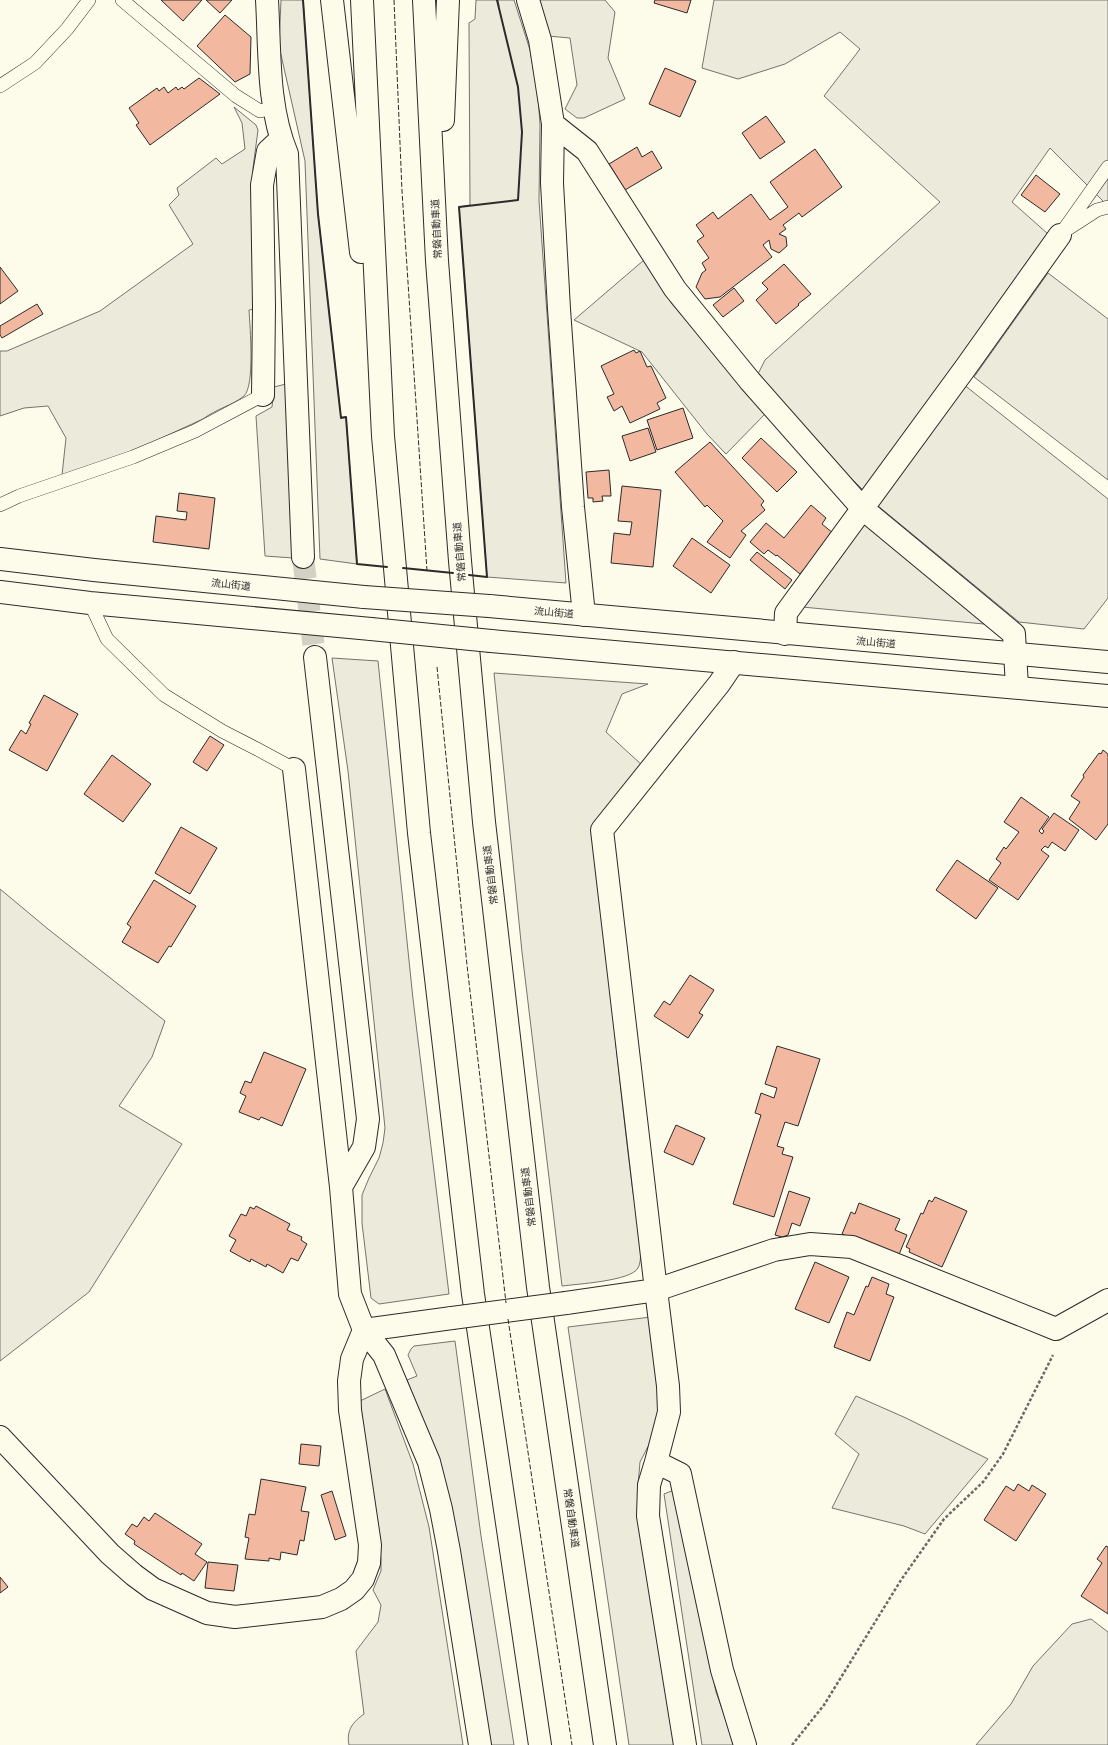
<svg xmlns="http://www.w3.org/2000/svg" width="1108" height="1745" font-family="'Golos Text','Noto Sans JP',sans-serif">
<style>
.green{fill:#ecebdb;stroke:#74746e}
.parking{fill:#eceadb;stroke:#74746e}
.building{fill:#f2b8a0;stroke:#2b2b2b}
.lines{fill:none;stroke-linecap:round;stroke-linejoin:round}
.street-tunnel{stroke:#d3d1c4;stroke-width:22;stroke-dasharray:22 11;stroke-linecap:butt}
.lane-casing{stroke:#2b2b2b;stroke-width:14}
.street-casing{stroke:#2b2b2b;stroke-width:24}
.primary-casing{stroke:#2b2b2b;stroke-width:24}
.highway-casing{stroke:#2b2b2b;stroke-width:24}
.path{stroke:#6a6964;stroke-width:2.5;stroke-dasharray:3 2;stroke-linecap:butt}
.lane{stroke:#fdfbea;stroke-width:13}
.street{stroke:#fdfbea;stroke-width:22}
.primary{stroke:#fdfbea;stroke-width:22}
.highway{stroke:#fdfbea;stroke-width:22}
.street-bridge-casing{stroke:#2b2b2b;stroke-width:24;stroke-linecap:butt}
.primary-bridge-casing{stroke:#2b2b2b;stroke-width:24;stroke-linecap:butt}
.street-bridge{stroke:#fdfbea;stroke-width:22}
.primary-bridge{stroke:#fdfbea;stroke-width:22}
.fence{stroke:#2b2b2b;stroke-width:1;stroke-dasharray:5 2;stroke-linecap:butt}
.wall{stroke:#2b2b2b;stroke-width:2}
.labels{text-anchor:middle;dominant-baseline:central;stroke-width:3;stroke-linejoin:round;paint-order:stroke}
.street-label{font-size:10px;fill:#2b2b2b;stroke:#fdfbea}
</style>
<rect width="100%" height="100%" fill="#fdfbea"/>
<path class="green" d="M281 0H303L318 214 341 417H346L357 564 320 559 305 161 279 46Z
M476 0H497L499 6 498 0H514L530 50 538 96 540 124 539 201 566 583 487 577 459 207 470 205 469 23 475 19Z
M538 0H605L615 12 608 58 625 99 584 118H577L565 109 577 85 570 38 548 36Z
M714 0H1108V203H1105L1050 148 1012 202 1048 234 864 491 841 468 757 376 765 360 940 202 824 96 860 49 840 32 785 64 738 79 702 68Z
M234 107 256 125 258 130 253 168 255 309 249 310C250 327 255 386 244 396 233 405 216 409 203 419L131 452 62 475 66 438 48 406 24 408 0 416V351H7L100 311 193 244 169 205 179 195 177 188 216 158 222 164 245 149 242 123Z
M644 260 672 304 765 414 726 454 707 434 642 352 574 320Z
M286 384 293 558 265 556 256 416 272 407 274 387Z
M963 384 1108 499V598L1084 629 1019 622 877 505Z
M865 521 986 621 984 624 802 607Z
M332 658 378 661 413 999 449 1294 379 1304 371 1298 362 1223V1195L369 1178 379 1158 383 1143 385 1128 348 771Z
M494 673 648 684 622 694 606 732 643 766 594 826C606 945 617 1065 632 1185 634 1203 646 1254 638 1268 631 1281 577 1284 562 1286L522 952Z
M0 889 48 929 165 1021 152 1057 119 1106 182 1144 89 1292 0 1361Z
M651 1317 662 1405 657 1429 640 1462 638 1485 639 1512 679 1745H629L568 1327Z
M455 1341 481 1536 514 1745H488L428 1434 407 1380 417 1376 408 1355 411 1349 414 1346Z
M385 1389 413 1464 429 1527 463 1745H349C346 1730 353 1722 364 1714L356 1651 378 1622 381 1605 373 1590 381 1571V1559L360 1401Z
M856 1396 906 1418 988 1459 925 1534 904 1526 832 1508 859 1454 835 1434Z
M674 1490 716 1692 735 1745H702L664 1494Z
M1091 1619 1108 1632V1745H976L1011 1704 1033 1666 1072 1624Z"/>
<path class="parking" d="M1048 273 1108 319V480L974 377Z"/>
<path class="building" d="M161 0H202L183 21Z
M206 0H232L220 13Z
M655 0H691L687 13 654 3Z
M225 15 251 37 250 74 235 82 197 46Z
M665 68 696 81 680 117 649 104Z
M199 78 220 94 150 145 136 125 139 123 129 108 157 88 159 91 164 87 168 93 176 87 178 90 182 87 184 89Z
M766 116 785 142 760 159 742 133Z
M637 147 642 157 652 151 662 168 625 190 609 164Z
M815 149 842 187 802 217 799 213 783 225 786 229 779 234 786 237 787 246 779 253 771 249 769 240 763 245 772 257 720 297 705 299 696 287 702 273 706 270 702 263 709 258 697 241 704 236 696 225 713 212 718 219 751 194 770 220 788 207 770 182Z
M1036 175 1060 194 1045 212 1021 195Z
M784 264 811 294 798 304 799 305 776 324 756 300 768 289 762 283Z
M0 267 18 291 0 304Z
M734 288 744 301 723 317 713 305Z
M37 304 43 314 2 338 0 335V326Z
M634 350 636 353 640 351 647 367 651 366 666 398 657 403 660 409 630 423 622 406 614 411 607 397 614 394 601 366Z
M683 408 693 438 657 450 647 420Z
M648 428 656 452 630 461 622 436Z
M761 438 797 472 777 492 742 458Z
M710 442 764 501 761 505 765 510 741 531 746 535 730 558 707 542 723 521 707 505 705 507 675 472Z
M609 470 611 496H602L603 501 593 502V498H588L586 472Z
M622 486 661 490 653 567 611 563 614 533 630 535 632 522 618 521Z
M179 493 215 498 209 549 153 542 156 516 186 520 187 512 177 511Z
M811 505 826 518 822 524 834 534 800 574 777 555 776 556 768 550 764 554 750 542 766 523 784 538Z
M692 538 730 565 711 593 673 566Z
M757 552 792 580 785 589 750 560Z
M44 695 78 714 47 771 9 750 21 730 26 734 31 724 29 723Z
M210 736 224 745 207 771 193 762Z
M1103 750 1108 754V824L1096 840 1069 819 1080 802 1071 796 1084 777 1083 775 1099 753 1101 754Z
M112 755 151 784 123 822 84 794Z
M1021 797 1049 817 1039 831 1042 834 1044 831 1042 829 1054 813 1079 830 1065 851 1052 842 1048 848 1045 846 1041 850 1049 856 1018 900 989 880 1001 863 996 859 1004 847 1006 849 1019 832 1004 822Z
M181 827 217 848 190 894 155 873Z
M957 860 998 888 976 919 936 890Z
M154 880 196 906 171 947 169 946 158 963 122 942 131 927 127 924Z
M690 975 714 990 699 1013 703 1015 688 1038 654 1016 664 1001 670 1005Z
M777 1046 820 1059 798 1126 785 1122 777 1146 784 1148 782 1154 793 1157 774 1217 733 1204 761 1115 755 1113 761 1093 774 1098 777 1088 765 1084Z
M264 1052 306 1069 282 1126 261 1117 259 1120 239 1112 246 1096 240 1093 245 1081 251 1083Z
M676 1125 705 1138 693 1165 664 1152Z
M789 1191 810 1198 800 1226 792 1223 788 1235 782 1237 775 1235Z
M935 1197 967 1211 942 1267 909 1252 910 1249 906 1247 921 1213 923 1214 929 1200 932 1202Z
M859 1203 900 1219 895 1230 907 1235 898 1257 842 1234 851 1212 855 1214Z
M256 1206 290 1224 287 1230 302 1237 301 1240 307 1244 298 1261 291 1258 283 1273 267 1264 266 1267 251 1259 250 1262 230 1251 236 1240 229 1236 241 1214 246 1216 250 1207 254 1209Z
M815 1262 849 1277 829 1323 795 1309Z
M872 1277 889 1284 886 1294 894 1297 870 1361 834 1347 847 1312 854 1315 866 1286 868 1287Z
M301 1444 321 1446 319 1466 299 1464Z
M261 1479 306 1487 301 1511 309 1512 304 1541 300 1540 297 1555 281 1552 280 1560 269 1558V1561L245 1559 249 1538 245 1537 249 1514 255 1515Z
M1018 1484 1029 1491 1032 1485 1046 1494 1016 1541 984 1520 1006 1486 1014 1491Z
M332 1491 346 1536 335 1540 321 1495Z
M155 1513 202 1544 195 1554 207 1562 194 1581 182 1573 181 1575 134 1544 135 1541 125 1534 132 1524 137 1527 144 1517 149 1521Z
M1106 1546 1108 1547V1614L1081 1596 1102 1563 1097 1559Z
M208 1562 238 1565 234 1591 205 1588Z
M0 1577 8 1587 0 1593Z"/>
<g class="lines">
<path class="street-tunnel" d="M303 557 315 657"/>
<g class="lane-casing">
<path id="lane" d="M122 0 236 96 260 111 273 108
M0 86 35 63 67 29 89 0
M1066 230 1097 210 1108 207
M1060 235 1108 167
M0 505 19 496 133 457 195 431 263 395
M90 603 107 639 164 695 222 731 257 749 294 769"/>
</g>
<g class="street-casing">
<path id="street" d="M267 0C270 51 267 106 287 154L303 557
M528 0 540 40 553 124 552 183 559 309 573 507 584 615
M553 124 587 151 675 289 750 381 863 509 1014 634 1017 687
M263 395 264 306 262 185 268 151 281 139
M785 634 786 613 966 367 1060 235
M315 657 368 1119 364 1147 341 1187
M294 769 341 1187 350 1294 364 1330 384 1355 429 1462 441 1509 449 1551 480 1745
M566 1303 656 1290 774 1250 810 1244 852 1247 1056 1329 1108 1300
M0 1437 110 1554 134 1575 153 1589 207 1613 235 1617 322 1607 341 1599 354 1590 363 1579 369 1563 370 1545 350 1410 349 1381 352 1359 364 1330 452 1318
M656 1462 680 1474 722 1670 745 1745
M685 1745 648 1516 649 1485 656 1462 669 1412 668 1386 656 1290 602 830 719 684 734 662"/>
</g>
<g class="primary-casing">
<path id="primary" d="M0 559 94 570 364 597
M0 592 90 603 371 629
M489 606 1108 662
M491 641 1108 696"/>
</g>
<g class="highway-casing">
<path id="highway" d="M332 0 361 252
M362 0 383 436 419 833 473 1294 540 1745
M424 0 437 261 460 561 484 822 538 1287 605 1745
M443 120 448 0"/>
</g>
<path class="path" d="M792 1745 824 1705 901 1580 944 1519 983 1482 1003 1454 1053 1355"/>
<use href="#lane" class="lane"/>
<use href="#street" class="street"/>
<use href="#primary" class="primary"/>
<use href="#highway" class="highway"/>
<g class="street-bridge-casing">
<path id="street-bridge" d="M452 1318 566 1303"/>
</g>
<g class="primary-bridge-casing">
<path id="primary-bridge" d="M364 597 489 606
M371 629 491 641"/>
</g>
<use href="#street-bridge" class="street-bridge"/>
<use href="#primary-bridge" class="primary-bridge"/>
<path class="fence" d="M394 0 402 191 427 571
M437 667 467 965 506 1303
M508 1319 572 1745"/>
<path class="wall" d="M303 0 318 214 341 418 346 417 357 564 387 567
M403 568 453 573
M469 575 487 577 459 207 518 200 522 132 518 87 497 0"/>
</g>
<g class="labels">
<g class="street-label">
<text transform="translate(436 229) rotate(-93)">常磐自動車道</text>
<text transform="translate(459 552) rotate(-95)">常磐自動車道</text>
<text transform="translate(231 584) rotate(6)">流山街道</text>
<text transform="translate(554 612) rotate(5)">流山街道</text>
<text transform="translate(876 642) rotate(5)">流山街道</text>
<text transform="translate(490 875) rotate(-97)">常磐自動車道</text>
<text transform="translate(528 1197) rotate(-97)">常磐自動車道</text>
<text transform="translate(572 1518) rotate(82)">常磐自動車道</text>
</g>
</g>
</svg>
